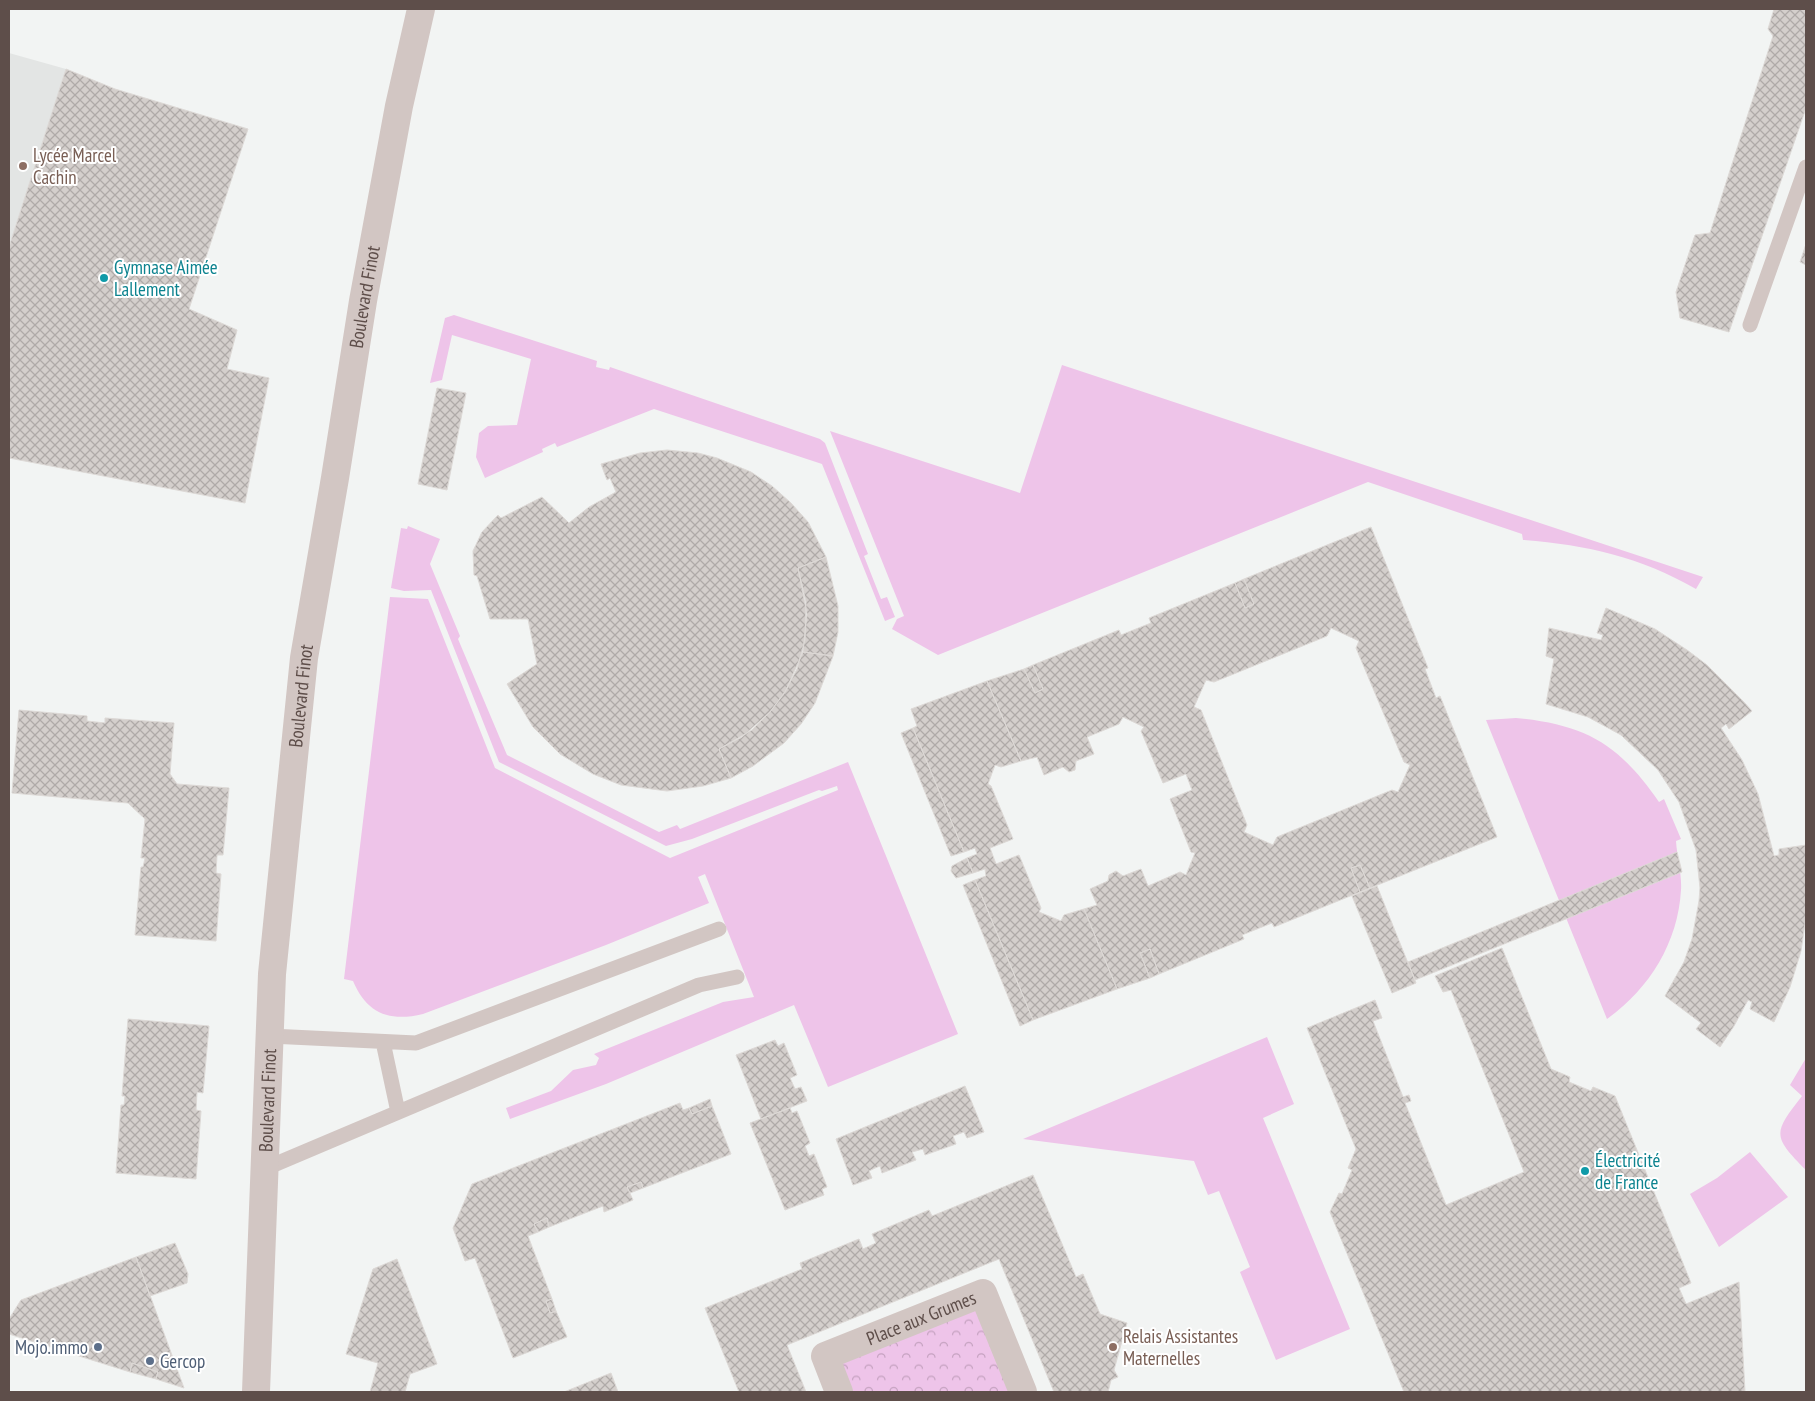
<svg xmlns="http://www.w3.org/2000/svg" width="1815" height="1401" font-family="'PT Sans Narrow',sans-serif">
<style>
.education{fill:#e3e5e4}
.green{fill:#eec4e9}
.park{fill:url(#park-crowns)}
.building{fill:url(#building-cross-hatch);stroke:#ddd9d6;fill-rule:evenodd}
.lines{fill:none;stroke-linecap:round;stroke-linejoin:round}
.lane{stroke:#d2c6c3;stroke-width:15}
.street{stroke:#d2c6c3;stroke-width:28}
.education-dot{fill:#8d6e63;stroke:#fff;stroke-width:2}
.culture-dot{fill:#0f9aa8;stroke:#fff;stroke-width:2}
.service-dot{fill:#5c6f8a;stroke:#fff;stroke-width:2}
.labels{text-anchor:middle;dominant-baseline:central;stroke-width:4;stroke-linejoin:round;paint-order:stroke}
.education-label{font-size:19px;fill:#785e54;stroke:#fff;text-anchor:start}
.culture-label{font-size:19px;fill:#0d838f;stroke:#fff;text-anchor:start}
.street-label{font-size:19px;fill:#5e4e4a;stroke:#fff}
.service-label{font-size:19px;fill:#4e5e75;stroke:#fff;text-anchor:end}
</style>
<defs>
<pattern id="park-crowns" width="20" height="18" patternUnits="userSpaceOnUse" patternTransform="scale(1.25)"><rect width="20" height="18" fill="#eec4e9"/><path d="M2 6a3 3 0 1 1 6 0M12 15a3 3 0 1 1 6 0" fill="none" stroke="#c4a1bf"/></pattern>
<pattern id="building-cross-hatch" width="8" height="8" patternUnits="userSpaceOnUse" patternTransform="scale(1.25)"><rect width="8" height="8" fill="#d4cfcc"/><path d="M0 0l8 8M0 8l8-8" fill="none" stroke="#afaaa8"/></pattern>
</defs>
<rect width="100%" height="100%" fill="#f2f4f3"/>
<path class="education" d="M9 53 66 69 9 264Z"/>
<path class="green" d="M454 315 597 361 596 367 609 370 610 367 820 439 825 443 868 554 864 556 881 599 887 597 895 617 885 621 822 464 654 409 557 447 555 443 542 449 543 452 485 478 476 457 479 433 488 426 517 425 531 359 452 335 442 380 430 383 445 318Z
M1062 365 1703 577 1696 589C1640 557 1587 545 1523 540L1522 534 1368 482 938 655 892 629 897 619 904 616 830 431 1020 493Z
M408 526 440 539 430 564 460 636 458 639 507 755 659 832 677 825 680 829 848 762 958 1034 828 1087 794 1005 606 1084 510 1119 506 1108 551 1091 573 1070 596 1065 599 1058 594 1054 723 1002 754 997 705 874 698 877 709 903 606 945 423 1014C390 1022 367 1014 353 981L344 979 390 597 428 599 495 768 670 858 838 790 837 786 822 791 819 790 692 839 666 846 499 762 431 590 404 591 391 588 401 528 407 529Z
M1516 718C1586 725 1619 744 1659 802L1664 799 1681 839 1676 841C1677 857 1682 874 1681 890 1678 943 1649 989 1607 1019L1486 720Z
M1267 1037 1294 1104 1263 1118 1350 1329 1276 1360 1240 1272 1250 1267 1219 1191 1208 1195 1194 1161 1023 1139Z
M1806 1058V1170C1772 1136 1773 1133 1802 1096L1790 1085Z
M1750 1152 1788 1197 1719 1247 1690 1194 1717 1178Z"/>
<path class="park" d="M983 1293 1023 1392H839L825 1356Z"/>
<path class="building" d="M1774 9H1806V108L1729 332 1680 318 1676 292 1695 235 1710 233 1773 36 1768 29Z
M66 69 115 89 248 129 189 309 237 330 227 369 269 378 245 503 9 458V247Z
M1806 244V265L1800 262Z
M437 388 466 393 447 490 418 484Z
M667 450 698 453 717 458 751 472 772 486 791 503 808 522 826 557 798 568 806 602 805 640 797 669 785 692 770 712 752 730 719 749 731 778 703 786 667 791 621 785 593 774 560 754 533 727 507 684 537 664 528 619H490L477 576 474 575 473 551 482 532 498 515 501 518 542 497 569 523 589 507 616 492 610 478 607 480 601 464 640 453Z
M1371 527 1428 668 1425 669 1436 698 1440 696 1497 837 1370 888 1360 865 1351 868 1360 892 1274 927 1272 923 1242 935 1244 939 1159 974 1150 949 1140 953 1150 978 1117 989 1084 909 1097 905 1090 889 1108 881 1109 875 1116 871 1123 876 1141 869 1148 886 1180 872 1186 875 1195 853 1191 852 1170 799 1192 790 1186 774 1163 783 1141 731 1144 727 1123 717 1119 724 1087 737 1094 754 1076 761 1075 770 1069 772 1063 767 1044 775 1037 757 1021 761 987 681 1024 669 1035 693 1043 689 1033 665 1119 630 1121 635 1151 623 1149 618 1235 583 1245 608 1254 604 1244 579ZM1331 628 1359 641 1356 648 1404 762 1410 765 1398 792 1392 790 1277 837 1273 845 1244 832 1247 825 1201 710 1194 707 1206 680 1214 682 1327 636Z
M826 557 838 606V632L833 656 803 652 807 614 798 568Z
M1244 579 1254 604 1245 608 1235 583Z
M1606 608 1655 629 1687 650 1707 665 1743 701 1752 711 1729 729 1726 724 1721 728 1742 760 1758 794 1774 856 1779 855V849L1806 845V917L1801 951 1790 987 1774 1022 1750 1009 1752 1002 1748 1000 1734 1026 1720 1047 1696 1029 1701 1023 1665 996 1684 962 1692 939 1699 901 1700 888 1696 850 1679 802 1658 770 1621 735 1588 717 1546 704 1554 659 1546 656 1549 628 1601 640 1603 635 1597 633Z
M803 652 833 656 815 703 801 724 784 743 753 766 731 778 719 749 742 737 770 712 785 692Z
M1033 665 1043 689 1035 693 1024 669Z
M987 681 1021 761 1001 767 995 765 988 784 991 786 1013 839 990 848 996 864 1019 855 1041 908 1039 912 1061 921 1064 915 1084 909 1117 989 1033 1020 975 880 986 876 985 869 973 873 967 858 977 854 975 848 964 852 913 728 917 726 911 709Z
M19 710 87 716V721L105 723V718L174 723 170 774 177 784 229 788 223 855H217L216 873 221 874 216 941 135 935 141 867H143L145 858H141L145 819 128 803 12 793Z
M913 728 964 852 951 856 901 733Z
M1677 852 1682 872 1415 980 1408 962Z
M967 858 973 873 956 878 951 871 952 866Z
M1360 865 1370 888 1360 892 1351 868Z
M975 880 1033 1020 1020 1026 963 885Z
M1377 886 1416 983 1392 993 1352 896Z
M1502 948 1551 1069 1570 1077 1569 1082 1591 1091 1593 1087 1615 1096 1691 1283 1679 1288 1686 1304 1739 1282 1745 1392H1404L1330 1212 1339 1193 1342 1194 1352 1170 1348 1168 1356 1149 1307 1028 1375 1000 1382 1018 1373 1021 1403 1097 1409 1095 1411 1101 1405 1103 1446 1205 1524 1172 1451 990 1443 992 1435 976Z
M1150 949 1159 974 1150 978 1140 953Z
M128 1019 209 1026 203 1093 197 1092 196 1110 201 1111 196 1179 116 1173 121 1105H124L125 1096H122Z
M775 1040 778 1046 784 1043 797 1075 790 1078 795 1089 801 1087 807 1101 761 1119 736 1055Z
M965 1086 984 1132 967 1138 964 1132 953 1136 956 1144 925 1155 923 1149 912 1152 916 1160 882 1173 880 1166 875 1168 869 1171 872 1178 853 1185 836 1139Z
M710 1099 712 1106 692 1114 689 1108Z
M680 1103 683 1110 689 1108 692 1114 712 1106 731 1154 643 1188 641 1182 627 1187 633 1200 604 1212 603 1206 549 1227 547 1218 534 1224 538 1232 528 1236 552 1299 546 1301 550 1313 556 1311 567 1337 513 1358 475 1258 465 1261 453 1228 472 1184Z
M790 1108 792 1113 797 1111 810 1143 805 1146 809 1156 814 1154 827 1187 822 1189 824 1195 785 1210 750 1123Z
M1033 1175 1076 1277 1083 1274 1100 1314 1127 1323 1114 1370 1118 1377 1111 1380 1108 1392H1054L999 1259 787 1345 806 1392H739L705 1308 802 1269 800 1263 859 1239 863 1249 876 1243 872 1234 929 1210 932 1216Z
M641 1182 643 1188 630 1193 627 1187Z
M547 1218 549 1227 538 1232 534 1224Z
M175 1243 188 1274 187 1283 150 1296 136 1257Z
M136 1257 184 1388 156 1379 158 1372 132 1363 130 1372 9 1334V1319L21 1300Z
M397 1259 437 1364 410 1374 405 1392H370L378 1363 346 1354 373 1269Z
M552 1299 556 1311 550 1313 546 1301Z
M132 1363 158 1372 156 1379 130 1372Z
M611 1373 618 1392H564Z"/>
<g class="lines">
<path class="lane" d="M1750 325 1806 167
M270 1036 416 1043 719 929
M383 1042 398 1112
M264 1169 699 985 737 977"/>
<g class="street">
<path id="s1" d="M256 1392 272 974 304 658 335 478 363 301 399 106 421 9"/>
<path id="s2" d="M839 1392 825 1356 983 1293 1023 1392"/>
</g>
</g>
<g class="education-dot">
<circle cx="23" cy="166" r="5"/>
<circle cx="1113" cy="1347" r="5"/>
</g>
<g class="culture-dot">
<circle cx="104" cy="278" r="5"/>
<circle cx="1585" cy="1171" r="5"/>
</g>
<g class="service-dot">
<circle cx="98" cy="1347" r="5"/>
<circle cx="150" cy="1361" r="5"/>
</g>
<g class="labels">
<g class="education-label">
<text x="33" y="155">Lycée Marcel<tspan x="33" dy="22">Cachin</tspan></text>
<text x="1123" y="1336">Relais Assistantes<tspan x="1123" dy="22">Maternelles</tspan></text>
</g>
<g class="culture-label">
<text x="114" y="267">Gymnase Aimée<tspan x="114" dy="22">Lallement</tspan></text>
<text x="1595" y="1160">Électricité<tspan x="1595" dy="22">de France</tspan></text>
</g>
<g class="street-label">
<text stroke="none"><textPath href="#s1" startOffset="1102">Boulevard Finot</textPath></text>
<text stroke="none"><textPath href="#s1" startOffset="698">Boulevard Finot</textPath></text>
<text stroke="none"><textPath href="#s1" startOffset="292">Boulevard Finot</textPath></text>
<text stroke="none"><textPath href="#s2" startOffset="142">Place aux Grumes</textPath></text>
</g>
<g class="service-label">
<text x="88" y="1347">Mojo.immo</text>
<text x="160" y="1361" text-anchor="start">Gercop</text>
</g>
</g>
<rect width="1815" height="1401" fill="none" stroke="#5e4e4a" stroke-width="20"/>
</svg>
